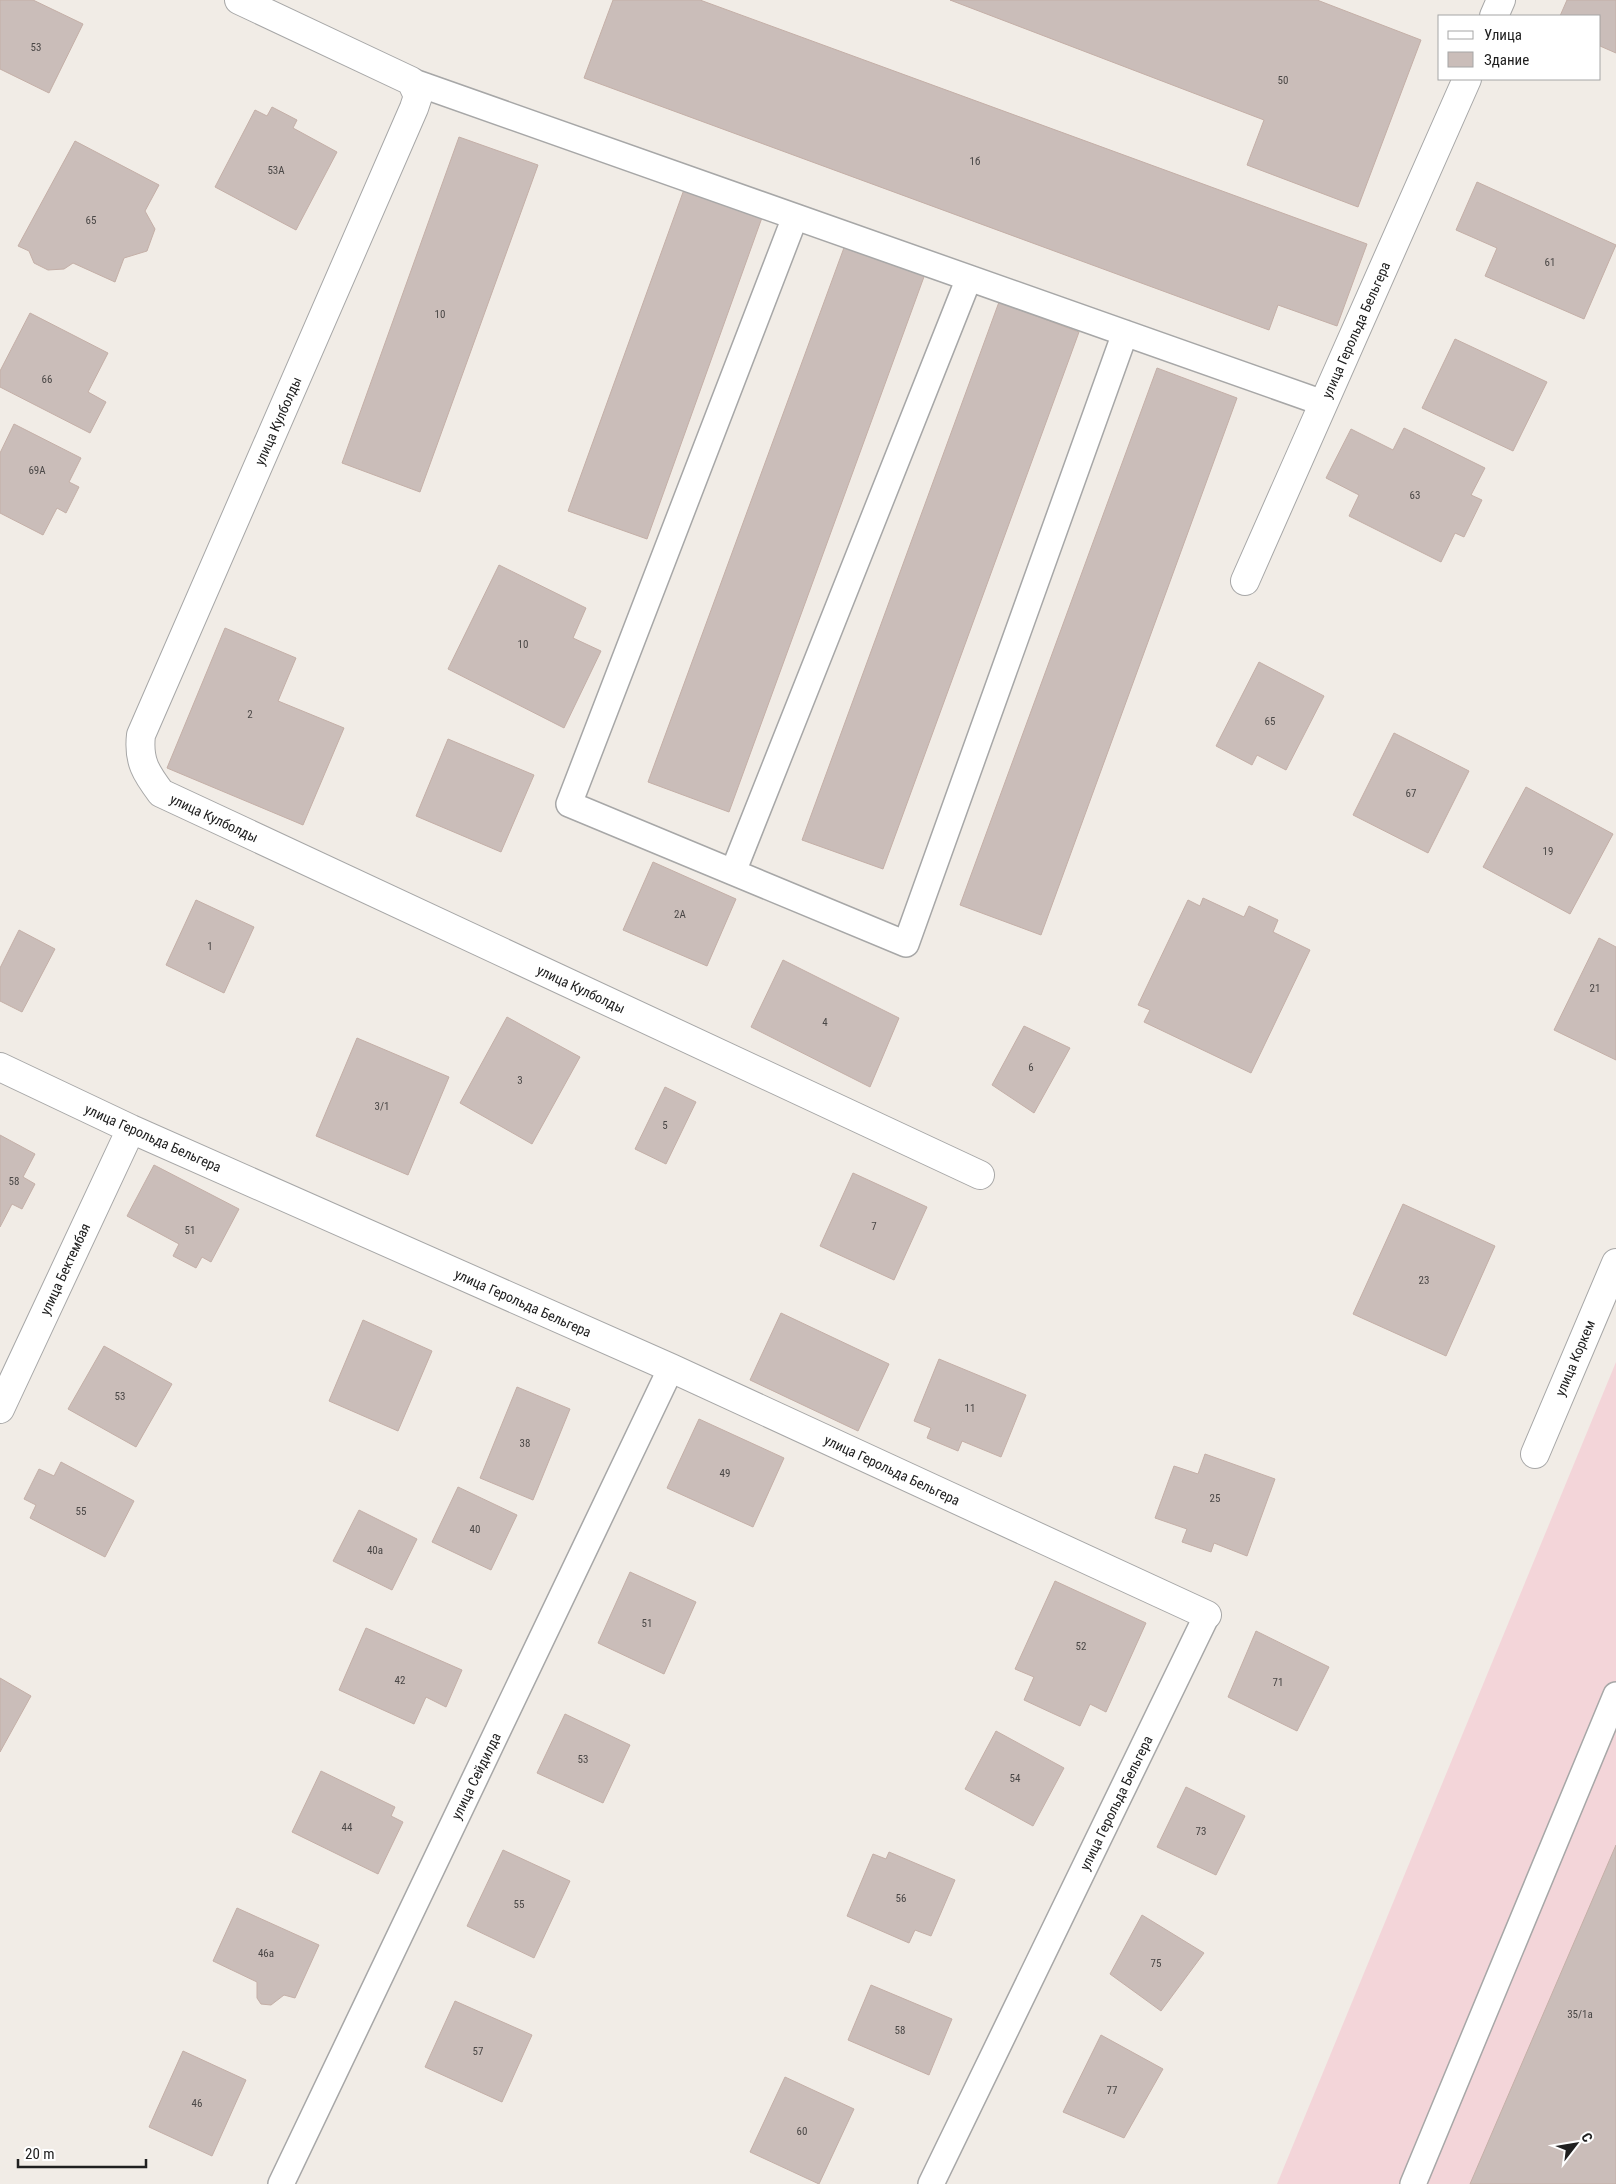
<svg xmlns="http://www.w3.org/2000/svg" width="1616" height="2184" font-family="'Roboto Condensed',sans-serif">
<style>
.commercial{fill:#f3d5d9}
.building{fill:#cabdb9;stroke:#c4afa7}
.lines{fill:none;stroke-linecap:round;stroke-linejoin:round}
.lane-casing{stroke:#a7a7a7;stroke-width:28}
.street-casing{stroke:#a7a7a7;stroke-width:30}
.lane{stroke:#fff;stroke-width:25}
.street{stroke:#fff;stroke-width:28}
.labels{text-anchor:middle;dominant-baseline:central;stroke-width:4.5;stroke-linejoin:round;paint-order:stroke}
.number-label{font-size:11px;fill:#4a4746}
.street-label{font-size:14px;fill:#202020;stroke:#fff}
</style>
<rect width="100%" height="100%" fill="#f1ece6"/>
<path class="commercial" d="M1616 1362V2184H1277Z"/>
<path class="building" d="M0 0H33L83 24 49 93 0 69Z
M613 0H700L1367 244 1337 326 1278 305 1269 330 584 78Z
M950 0H1317L1421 40 1358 207 1247 165 1264 120Z
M1567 0H1616V53L1600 46V16H1560Z
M272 107 297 120 293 128 337 152 296 230 215 187 255 110 267 116Z
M459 137 538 165 420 492 342 463Z
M75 141 159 185 145 211 155 229 147 251 124 258 115 282 73 263 64 269 48 270 34 263 29 251 18 246Z
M1477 182 1616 245 1584 319 1485 276 1497 248 1456 230Z
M686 184 764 212 647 539 568 511Z
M845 245 925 274 729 812 648 782Z
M999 302 1079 332 883 869 802 840Z
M30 313 108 353 88 392 106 402 90 433 0 387V371Z
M1455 339 1547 382 1513 451 1422 408Z
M1157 368 1237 398 1041 935 960 905Z
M14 424 81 458 69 482 79 487 66 513 57 508 43 535 0 513V453Z
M1404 428 1485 468 1471 495 1482 500 1464 537 1455 533 1441 562 1349 516 1359 495 1326 478 1351 429 1393 450Z
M499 565 586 608 573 638 601 651 564 728 448 669Z
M225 628 296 658 278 701 344 728 303 825 167 768Z
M1259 662 1324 696 1286 770 1257 755 1252 765 1216 746Z
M1394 733 1469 771 1428 853 1353 815Z
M448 739 534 775 501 852 416 816Z
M1526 787 1613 834 1570 914 1483 867Z
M653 862 736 899 707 966 623 930Z
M1203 898 1244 917 1249 906 1278 920 1273 932 1310 950 1251 1073 1144 1022 1150 1010 1138 1005 1188 900 1200 906Z
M196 900 254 927 224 993 166 965Z
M19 930 55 949 22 1012 0 1001V968Z
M1599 938 1616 947V1060L1554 1030Z
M783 960 899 1018 870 1087 751 1027Z
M507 1017 580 1057 532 1144 460 1103Z
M1024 1026 1070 1048 1034 1113 992 1085Z
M357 1038 449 1077 408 1175 316 1136Z
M665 1087 696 1102 666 1164 635 1149Z
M0 1135 35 1154 23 1177 35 1184 22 1209 12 1204 0 1227Z
M154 1165 239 1209 211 1262 202 1257 196 1268 173 1256 179 1244 127 1216Z
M853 1173 927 1207 894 1280 820 1246Z
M1403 1204 1495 1246 1446 1356 1353 1314Z
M781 1313 889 1364 858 1431 750 1380Z
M363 1320 432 1351 398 1431 329 1401Z
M104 1346 172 1384 136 1447 68 1409Z
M939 1359 1026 1395 1001 1457 962 1441 958 1451 927 1438 931 1428 914 1421Z
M517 1387 570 1409 533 1500 480 1478Z
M699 1419 784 1458 753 1527 667 1488Z
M1205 1454 1275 1479 1247 1556 1214 1543 1211 1552 1182 1542 1187 1529 1155 1518 1174 1466 1198 1474Z
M61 1462 134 1501 105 1557 30 1518 36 1505 24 1499 39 1469 54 1476Z
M458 1487 517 1515 491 1570 432 1542Z
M359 1510 417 1539 392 1590 333 1561Z
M630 1572 696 1602 664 1674 598 1643Z
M1055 1581 1146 1623 1106 1712 1090 1704 1080 1726 1024 1700 1034 1677 1015 1669Z
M366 1628 462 1670 446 1707 426 1697 414 1724 339 1690Z
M1256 1631 1329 1667 1297 1731 1228 1697Z
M0 1678 31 1696 0 1752Z
M565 1714 630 1745 603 1803 537 1773Z
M996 1731 1064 1768 1033 1826 965 1789Z
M321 1771 395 1807 391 1816 403 1822 378 1874 292 1832Z
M1186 1787 1245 1816 1216 1875 1157 1847Z
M1616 1845V2184H1470Z
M503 1850 570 1881 534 1958 467 1926Z
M889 1852 955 1880 931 1936 915 1930 909 1943 847 1916 873 1854 886 1859Z
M237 1908 319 1945 295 1998 284 1995 271 2005 261 2004 257 1998V1982L213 1961Z
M1142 1915 1204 1953 1161 2011 1110 1974Z
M871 1985 952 2019 929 2075 848 2040Z
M455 2001 532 2035 502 2102 425 2067Z
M1101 2035 1163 2069 1124 2138 1063 2112Z
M183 2051 246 2080 212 2156 149 2127Z
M785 2077 854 2109 819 2184 750 2152Z"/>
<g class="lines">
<g class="lane-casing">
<path id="lane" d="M411 81 1323 403
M795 217 569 804 906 944 1125 333
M733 872 969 278
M281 2184 671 1368
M931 2184 1207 1615
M1413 2184 1616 1695"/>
</g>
<g class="street-casing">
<path id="street" d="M239 0 411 81 418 96 414 108 141 735C138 761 146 773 161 793L980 1175
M1494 16 1501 0
M1245 581 1467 79
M0 1067 131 1129 671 1368 1207 1615
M0 1409 131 1129
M1535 1454 1616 1263"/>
</g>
<use href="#lane" class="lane"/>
<use href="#street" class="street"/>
</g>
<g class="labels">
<g class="number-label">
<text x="36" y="47">53</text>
<text x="1283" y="80">50</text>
<text x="975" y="161">1б</text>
<text x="276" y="170">53А</text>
<text x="91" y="220">65</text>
<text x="1550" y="262">61</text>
<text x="440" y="314">10</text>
<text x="47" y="379">66</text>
<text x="37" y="470">69А</text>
<text x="1415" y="495">63</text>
<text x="523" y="644">10</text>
<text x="250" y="714">2</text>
<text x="1270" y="721">65</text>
<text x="1411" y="793">67</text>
<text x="1548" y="851">19</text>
<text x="680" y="914">2А</text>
<text x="210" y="946">1</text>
<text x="1595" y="988">21</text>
<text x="825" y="1022">4</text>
<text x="1031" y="1067">6</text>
<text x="520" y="1080">3</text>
<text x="382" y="1106">3/1</text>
<text x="665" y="1125">5</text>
<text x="14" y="1181">58</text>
<text x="874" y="1226">7</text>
<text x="190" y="1230">51</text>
<text x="1424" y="1280">23</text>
<text x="120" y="1396">53</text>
<text x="970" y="1408">11</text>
<text x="525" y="1443">38</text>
<text x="725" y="1473">49</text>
<text x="1215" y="1498">25</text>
<text x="81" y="1511">55</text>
<text x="475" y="1529">40</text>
<text x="375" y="1550">40а</text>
<text x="647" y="1623">51</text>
<text x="1081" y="1646">52</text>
<text x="400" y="1680">42</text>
<text x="1278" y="1682">71</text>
<text x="583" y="1759">53</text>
<text x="1015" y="1778">54</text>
<text x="347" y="1827">44</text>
<text x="1201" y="1831">73</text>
<text x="901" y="1898">56</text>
<text x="519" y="1904">55</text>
<text x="266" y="1953">46а</text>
<text x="1156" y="1963">75</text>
<text x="1580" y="2014">35/1а</text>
<text x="900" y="2030">58</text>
<text x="478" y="2051">57</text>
<text x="1112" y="2090">77</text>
<text x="197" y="2103">46</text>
<text x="802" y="2131">60</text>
</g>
<g class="street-label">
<text transform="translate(1356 330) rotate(-66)">улица Герольда Бельгера</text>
<text transform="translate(278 421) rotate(-66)">улица Кулболды</text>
<text transform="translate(214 818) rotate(25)">улица Кулболды</text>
<text transform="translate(581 989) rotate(25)">улица Кулболды</text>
<text transform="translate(153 1138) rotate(24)">улица Герольда Бельгера</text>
<text transform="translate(65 1269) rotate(-65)">улица Бектембая</text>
<text transform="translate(523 1303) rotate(24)">улица Герольда Бельгера</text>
<text transform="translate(1575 1358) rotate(-67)">улица Коркем</text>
<text transform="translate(892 1470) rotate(25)">улица Герольда Бельгера</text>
<text transform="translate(476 1776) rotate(-64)">улица Сейдилда</text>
<text transform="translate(1116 1803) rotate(-64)">улица Герольда Бельгера</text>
</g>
</g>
<rect x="1438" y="15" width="162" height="65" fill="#ffffff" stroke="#a6a6a6"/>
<rect x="1448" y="31" width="25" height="8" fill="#ffffff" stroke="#a6a6a6"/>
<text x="1484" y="40" font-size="15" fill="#202020">Улица</text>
<rect x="1448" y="52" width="25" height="15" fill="#cabdb9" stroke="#a6a6a6"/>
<text x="1484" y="65" font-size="15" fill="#202020">Здание</text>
<g transform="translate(1576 2144) rotate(59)" stroke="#ffffff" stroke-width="4" paint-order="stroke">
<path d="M0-4L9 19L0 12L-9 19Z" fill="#202020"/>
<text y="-8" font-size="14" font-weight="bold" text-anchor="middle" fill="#202020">С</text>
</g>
<path d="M18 2159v8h128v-8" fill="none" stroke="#202020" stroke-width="2.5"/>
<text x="25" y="2159" font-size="15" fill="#202020" stroke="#ffffff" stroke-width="4" paint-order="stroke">20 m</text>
</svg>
